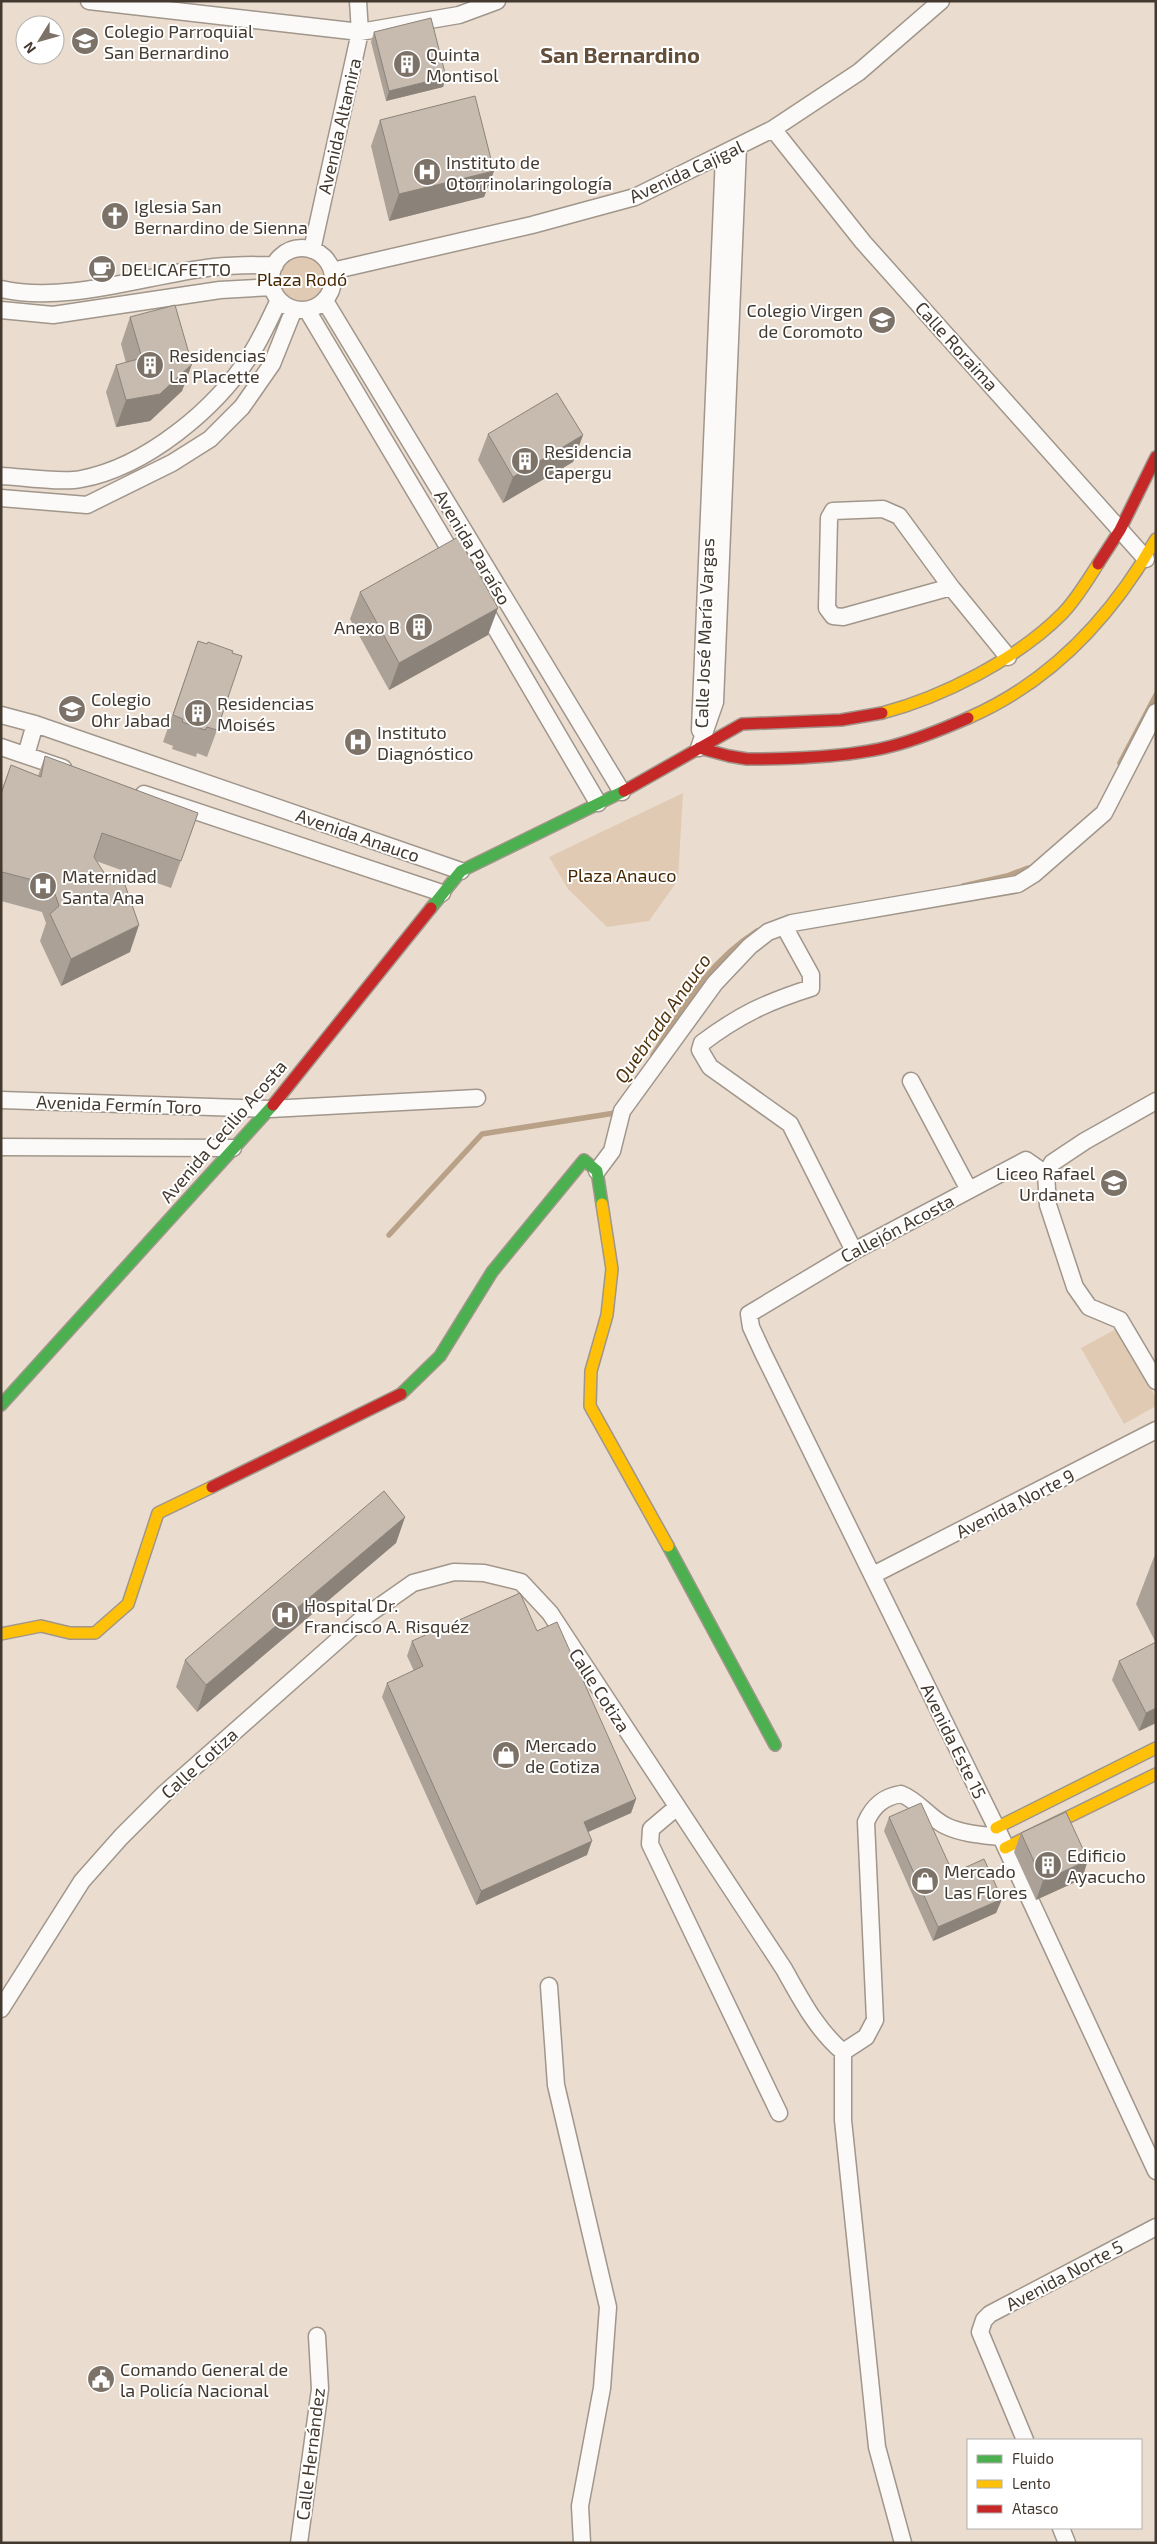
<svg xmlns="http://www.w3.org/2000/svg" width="1157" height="2544" font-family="'Exo 2',sans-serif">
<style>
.green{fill:#e1cab3}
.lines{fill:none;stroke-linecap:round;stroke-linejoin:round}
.stream{stroke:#b9a188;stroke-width:5.5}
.street-casing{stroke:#a0968b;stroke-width:19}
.fast-casing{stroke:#a0968b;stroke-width:14}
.slow-casing{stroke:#a0968b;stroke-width:14}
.jam-casing{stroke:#a0968b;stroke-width:14}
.street{stroke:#fcfaf8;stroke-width:16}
.fast{stroke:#4caf50;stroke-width:11}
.slow{stroke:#ffc107;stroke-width:11}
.jam{stroke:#c62828;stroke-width:11}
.wall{fill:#aba196}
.shaded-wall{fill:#8b837a}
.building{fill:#c7bbaf;stroke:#8b837a}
.labels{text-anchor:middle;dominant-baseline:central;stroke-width:4;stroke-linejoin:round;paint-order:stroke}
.poi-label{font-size:18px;fill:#43392f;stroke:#fff;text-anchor:start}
.street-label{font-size:18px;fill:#43392f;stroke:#fff}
.park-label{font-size:18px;fill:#462700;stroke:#fff}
.water-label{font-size:19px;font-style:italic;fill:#51320a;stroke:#fff}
.district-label{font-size:22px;font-weight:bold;fill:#634e39;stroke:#fff}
</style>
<rect width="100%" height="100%" fill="#eaddcf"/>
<path class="green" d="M275 279a27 27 0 1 1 54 0a27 27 0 1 1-54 0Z
M683 793 678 880 649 921 607 927 568 889 549 857Z
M1116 1329 1156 1398V1406L1124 1424 1081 1348Z"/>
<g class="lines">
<path class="stream" d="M1120 763 1156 695
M963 886 1007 876 1028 868
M653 1055C684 1007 707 963 757 931
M389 1235 482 1134 615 1113 618 1109"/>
<g class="street-casing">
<path id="street" d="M89 1 360 32 459 15 497 1
M773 129 863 242 1146 559
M271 279a31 31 0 1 1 62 0a31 31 0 1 1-62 0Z
M312 250 360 32 358 1
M332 271 532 225 635 197 773 129 859 72 941 1
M1 289C67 304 146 275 214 267 234 265 255 265 275 265
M325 301 622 792
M1 310 53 315 220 290 272 287
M307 310 457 562
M1 476C23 477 61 483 81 479 146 467 216 409 251 354 262 337 270 318 279 300
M1 498 87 505 172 463 210 439 242 407 272 364 294 309
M951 587 899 516 883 509 833 511 829 518 827 608 833 616 843 617 951 587 1008 657
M482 605 598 803
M1 715 35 724 461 871
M700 730 724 155
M1 747 63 768
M699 748 715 702 738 147
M26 755 35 724
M144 794 442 893
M784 926 811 975V988C767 1002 739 1015 702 1043L700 1050 710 1067 790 1124 854 1251
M911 1081 969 1190
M1 1100 270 1109 477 1098
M1156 1101 1085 1141 1052 1163 1046 1174 1048 1205 1075 1287 1089 1307 1120 1320 1156 1381
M1 1147 233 1148
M597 1171 612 1151 622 1111 715 983 750 946 768 932 792 923 1018 884 1034 874 1104 813 1156 712
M1046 1174 1026 1160 854 1251 749 1314 751 1327 763 1353 1001 1837 1156 2171
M873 1575 1156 1430
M677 1807 651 1829 650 1844 779 2113
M549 1986 556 2085 608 2307 602 2388 580 2506 582 2543
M1 2009 82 1881 121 1837 165 1793 363 1618 413 1583 454 1572 484 1573 521 1582 550 1613 784 1969C801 1999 816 2029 843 2052
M843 2052V2120L877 2447 903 2543
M843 2052 866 2037 875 2020 866 1822C873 1806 883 1797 901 1794 919 1801 929 1818 946 1826 963 1834 983 1835 1001 1837
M1025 2440 980 2332 984 2320 990 2314 1156 2227
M1061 2528 1067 2543
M299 2543 320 2389 317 2336"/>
</g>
<g class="fast-casing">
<path id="fast" d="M431 908 461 871 624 791
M401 1394 440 1356 492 1272 584 1160 597 1171 602 1204
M1 1405 273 1105
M668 1546 775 1745"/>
</g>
<g class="slow-casing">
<path id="slow" d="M882 713C943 697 1017 659 1062 614 1076 600 1087 581 1098 564
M968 718C1051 682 1112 616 1156 539
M602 1204 612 1269 607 1315 591 1371 590 1406 668 1546
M1 1634 41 1626 70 1633H95L128 1604 158 1513 212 1487
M996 1828 1156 1748
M1005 1848 1156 1774"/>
</g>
<g class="jam-casing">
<path id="jam" d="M1098 564 1120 530 1156 457
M699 748 729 756 747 759C790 759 851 757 892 746 919 739 943 729 968 718
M624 791 742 724 841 720 882 713
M273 1105 431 908
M212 1487 401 1394"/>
</g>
<use href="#street" class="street"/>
<use href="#fast" class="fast"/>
<use href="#slow" class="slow"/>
<use href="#jam" class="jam"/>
</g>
<path class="wall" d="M374 32 446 77 443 87 386 101 371 42Z
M380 120 494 171 484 197 389 221 371 146Z
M130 317 192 364 182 391 150 421 116 427 106 392 116 365 126 363 121 344Z
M488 434 583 435 573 462 503 503 478 460Z
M360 592 488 635 389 690 350 619Z
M198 641 232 653 217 730 207 757 197 753 196 757 172 749 173 746 163 742Z
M45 756 198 813 171 888 96 861 130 952 61 986 40 941 46 923 42 912 1 901V791L11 765 38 776Z
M405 1517 396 1543 197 1712 176 1687 185 1660Z
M1156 1556V1723L1139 1731 1112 1680 1119 1661 1156 1643 1136 1604 1154 1557Z
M537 1631 636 1799 631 1813 588 1832 587 1855 476 1905 382 1697 387 1683 414 1671 407 1656 412 1641Z
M889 1817 953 1873 1002 1899 996 1913 933 1941 884 1831Z
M1021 1833 1082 1879 1036 1900 1014 1852Z"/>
<path class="shaded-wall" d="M446 77 443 87 386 101 389 91Z
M494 171 484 197 389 221 399 194Z
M192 364 182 391 150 421 116 427 126 400Z
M583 435 573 462 503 503 513 477Z
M498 608 488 635 389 690 399 663Z
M139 925 130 952 61 986 71 959Z
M405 1517 396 1543 197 1712 206 1685Z
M1156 1708V1723L1139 1731 1146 1713Z
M636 1799 631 1813 579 1836 584 1822Z
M592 1841 587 1855 476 1905 481 1891Z
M1088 1860 1082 1879 1036 1900 1043 1881Z
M1002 1899 996 1913 933 1941 938 1927Z"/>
<path class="building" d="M431 18 446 77 389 91 374 32Z
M475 96 494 171 399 194 380 120Z
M175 305 192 364 160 394 126 400 116 365 142 358 130 317Z
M557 393 583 435 513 477 488 434Z
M458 537 498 608 399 663 360 592Z
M198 641 207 644 208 642 233 651 232 653 242 656 217 730 207 727 205 730 182 722 183 719 173 715Z
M45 756 198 813 181 861 102 833 94 857 108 879 124 882 139 925 71 959 50 914 59 906 52 885 2 872 1 876V794L11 765 41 777Z
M384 1491 405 1517 206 1685 185 1660Z
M520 1593 537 1631 557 1622 636 1799 584 1822 592 1841 481 1891 387 1683 423 1666 412 1641Z
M1156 1642V1708L1146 1713 1119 1661Z
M921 1803 953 1873 984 1859 1002 1899 938 1927 889 1817Z
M1066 1812 1088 1860 1043 1881 1021 1833Z"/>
<defs>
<g id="school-disc" transform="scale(1.4375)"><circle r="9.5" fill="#7d7267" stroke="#fff"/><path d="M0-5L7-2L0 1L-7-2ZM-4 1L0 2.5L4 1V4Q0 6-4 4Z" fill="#fff"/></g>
<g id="building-disc" transform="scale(1.4375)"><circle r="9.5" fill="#7d7267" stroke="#fff"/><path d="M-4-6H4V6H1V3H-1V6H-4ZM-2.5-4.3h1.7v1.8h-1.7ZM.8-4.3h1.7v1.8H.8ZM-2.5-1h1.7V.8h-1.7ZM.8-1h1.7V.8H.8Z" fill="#fff"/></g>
<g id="hospital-disc" transform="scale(1.4375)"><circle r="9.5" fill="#7d7267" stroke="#fff"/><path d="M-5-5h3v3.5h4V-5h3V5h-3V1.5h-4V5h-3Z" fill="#fff"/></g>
<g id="church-disc" transform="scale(1.4375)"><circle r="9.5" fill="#7d7267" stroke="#fff"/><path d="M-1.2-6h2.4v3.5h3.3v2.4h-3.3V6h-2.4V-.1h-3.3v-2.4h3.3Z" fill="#fff"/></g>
<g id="cafe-disc" transform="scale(1.4375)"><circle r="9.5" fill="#7d7267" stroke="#fff"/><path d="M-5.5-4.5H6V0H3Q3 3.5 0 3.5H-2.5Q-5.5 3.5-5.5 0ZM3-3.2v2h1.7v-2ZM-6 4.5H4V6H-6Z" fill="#fff"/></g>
<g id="shop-disc" transform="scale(1.4375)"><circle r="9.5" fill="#7d7267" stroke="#fff"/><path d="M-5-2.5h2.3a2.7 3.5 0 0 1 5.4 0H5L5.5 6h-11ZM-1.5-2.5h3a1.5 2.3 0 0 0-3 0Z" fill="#fff"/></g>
<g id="civic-disc" transform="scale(1.4375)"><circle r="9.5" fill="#7d7267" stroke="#fff"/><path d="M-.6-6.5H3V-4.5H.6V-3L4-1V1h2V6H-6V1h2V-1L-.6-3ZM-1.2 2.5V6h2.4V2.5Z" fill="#fff"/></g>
</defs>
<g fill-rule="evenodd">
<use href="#school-disc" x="85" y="41"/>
<use href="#building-disc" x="407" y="64"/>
<use href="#hospital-disc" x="427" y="172"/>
<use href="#church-disc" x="115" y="216"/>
<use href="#cafe-disc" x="102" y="269"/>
<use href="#school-disc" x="882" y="320"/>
<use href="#building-disc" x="150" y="365"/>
<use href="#building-disc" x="525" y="461"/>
<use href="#building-disc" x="419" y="627"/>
<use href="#school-disc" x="72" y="709"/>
<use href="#building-disc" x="198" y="713"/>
<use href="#hospital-disc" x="358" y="742"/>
<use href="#hospital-disc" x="43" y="886"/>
<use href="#school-disc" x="1114" y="1183"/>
<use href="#hospital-disc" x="285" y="1615"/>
<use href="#shop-disc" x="506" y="1755"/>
<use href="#building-disc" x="1048" y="1865"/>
<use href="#shop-disc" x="925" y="1881"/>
<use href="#civic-disc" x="101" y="2379"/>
</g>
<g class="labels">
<g class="poi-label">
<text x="104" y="31">Colegio Parroquial<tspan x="104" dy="21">San Bernardino</tspan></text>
<text x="426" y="54">Quinta<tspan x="426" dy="21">Montisol</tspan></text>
<text x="446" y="162">Instituto de<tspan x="446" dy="21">Otorrinolaringología</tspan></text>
<text x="134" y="206">Iglesia San<tspan x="134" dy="21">Bernardino de Sienna</tspan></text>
<text x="121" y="269">DELICAFETTO</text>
<text x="863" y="310" text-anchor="end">Colegio Virgen<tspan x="863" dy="21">de Coromoto</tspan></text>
<text x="169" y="355">Residencias<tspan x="169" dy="21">La Placette</tspan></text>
<text x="544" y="451">Residencia<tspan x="544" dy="21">Capergu</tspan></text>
<text x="400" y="627" text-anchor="end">Anexo B</text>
<text x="91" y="699">Colegio<tspan x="91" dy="21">Ohr Jabad</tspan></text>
<text x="217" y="703">Residencias<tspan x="217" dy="21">Moisés</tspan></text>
<text x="377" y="732">Instituto<tspan x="377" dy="21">Diagnóstico</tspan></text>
<text x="62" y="876">Maternidad<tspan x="62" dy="21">Santa Ana</tspan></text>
<text x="1095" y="1173" text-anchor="end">Liceo Rafael<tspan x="1095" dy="21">Urdaneta</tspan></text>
<text x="304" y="1605">Hospital Dr.<tspan x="304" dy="21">Francisco A. Risquéz</tspan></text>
<text x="525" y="1745">Mercado<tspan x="525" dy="21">de Cotiza</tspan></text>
<text x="1067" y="1855">Edificio<tspan x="1067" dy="21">Ayacucho</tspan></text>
<text x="944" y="1871">Mercado<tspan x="944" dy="21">Las Flores</tspan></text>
<text x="120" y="2369">Comando General de<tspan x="120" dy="21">la Policía Nacional</tspan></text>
</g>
<g class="street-label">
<text transform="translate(339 126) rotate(-77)">Avenida Altamira</text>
<text transform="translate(686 171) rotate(-25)">Avenida Cajigal</text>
<text transform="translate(957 346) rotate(48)">Calle Roraima</text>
<text transform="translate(473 547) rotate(59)">Avenida Paraíso</text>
<text transform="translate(704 633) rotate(-88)">Calle José María Vargas</text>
<text transform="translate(358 835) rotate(19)">Avenida Anauco</text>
<text transform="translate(119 1104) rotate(2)">Avenida Fermín Toro</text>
<text transform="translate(223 1131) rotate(-49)">Avenida Cecilio Acosta</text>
<text transform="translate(897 1228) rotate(-28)">Callejón Acosta</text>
<text transform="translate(1015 1503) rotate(-27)">Avenida Norte 9</text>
<text transform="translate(600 1690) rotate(57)">Calle Cotiza</text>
<text transform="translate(954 1741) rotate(64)">Avenida Este 15</text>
<text transform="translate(199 1763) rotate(-42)">Calle Cotiza</text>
<text transform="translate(1064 2275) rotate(-28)">Avenida Norte 5</text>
<text transform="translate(310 2454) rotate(-83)">Calle Hernández</text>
</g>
<g class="park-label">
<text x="302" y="279">Plaza Rodó</text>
<text x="622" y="875">Plaza Anauco</text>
</g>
<g class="water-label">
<text transform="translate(662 1018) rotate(-55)">Quebrada Anauco</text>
</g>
<g class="district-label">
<text x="620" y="54">San Bernardino</text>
</g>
</g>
<rect width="1157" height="2544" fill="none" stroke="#43392f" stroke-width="5"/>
<rect x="967" y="2439" width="175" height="90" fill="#ffffff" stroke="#b4b0ac"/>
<rect x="977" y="2455" width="25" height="8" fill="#4caf50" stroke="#b4b0ac"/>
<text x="1012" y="2464" font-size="15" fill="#43392f">Fluido</text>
<rect x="977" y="2480" width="25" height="8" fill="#ffc107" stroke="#b4b0ac"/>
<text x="1012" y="2489" font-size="15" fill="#43392f">Lento</text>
<rect x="977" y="2505" width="25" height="8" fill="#c62828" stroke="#b4b0ac"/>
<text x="1012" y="2514" font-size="15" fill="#43392f">Atasco</text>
<g transform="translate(40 40) rotate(233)"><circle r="24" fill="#ffffff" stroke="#b4b0ac"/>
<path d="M0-4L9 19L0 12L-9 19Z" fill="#7d7267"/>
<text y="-8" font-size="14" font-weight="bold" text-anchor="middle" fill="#43392f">N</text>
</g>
</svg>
